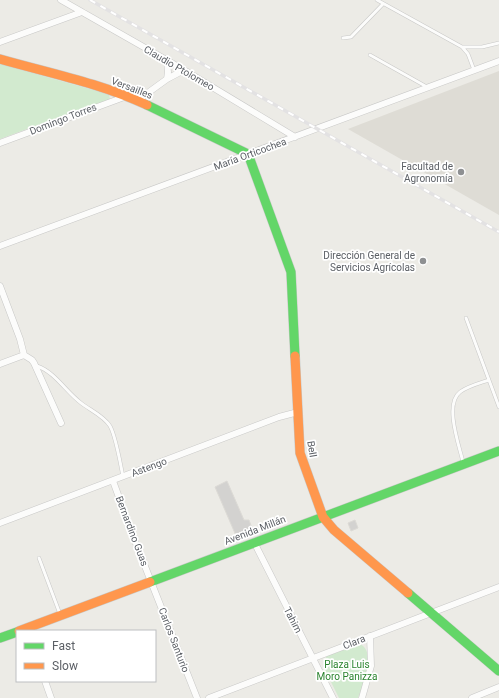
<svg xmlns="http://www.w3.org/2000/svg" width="499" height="698" font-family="Roboto,sans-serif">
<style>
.education{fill:#dedcd5}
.green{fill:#d2eacf}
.building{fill:#d3d2d0;stroke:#dcdad5}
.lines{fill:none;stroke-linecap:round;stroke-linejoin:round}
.lane-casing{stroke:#c8c8c7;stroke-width:4}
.street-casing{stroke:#c8c8c7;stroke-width:7}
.fast-casing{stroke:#c8c9c8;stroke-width:10}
.slow-casing{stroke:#c8c9c8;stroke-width:10}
.lane{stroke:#fcfcfb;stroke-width:3}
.street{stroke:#fcfcfb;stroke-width:6}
.fast{stroke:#63d668;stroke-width:9}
.slow{stroke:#ff974d;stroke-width:9}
.rail-casing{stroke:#e3e2e3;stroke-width:3.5}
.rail{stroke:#fff;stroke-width:2;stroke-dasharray:6;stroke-linecap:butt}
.poi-dot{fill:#8e9092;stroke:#fff;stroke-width:1.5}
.labels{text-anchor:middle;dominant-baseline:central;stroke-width:3.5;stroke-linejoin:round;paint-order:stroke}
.street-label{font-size:10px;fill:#5b5f65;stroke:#fff}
.poi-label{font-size:10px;fill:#5b5f65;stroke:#fff;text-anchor:end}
.park-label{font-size:10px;fill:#2b842f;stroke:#fff}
</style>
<rect width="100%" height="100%" fill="#ecebe6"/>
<path class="education" d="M499 71V215L348 129Z"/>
<path class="green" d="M0 64 97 91 109 95 110 99 108 101 76 111 0 139Z
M360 644C377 652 363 685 358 698H339L323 666V661L327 656Z"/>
<path class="building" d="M227 481 244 520H249L253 531 237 538 215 487Z
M355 520 358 528 351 531 348 523Z"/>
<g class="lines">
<g class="lane-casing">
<path id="lane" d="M377 0 462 47 468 54 474 70
M343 38 351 37 383 4
M462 47H482L499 43
M370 55 427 87
M466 318 499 407
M37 366C55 372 66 392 81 403 90 410 104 416 110 426 115 435 121 466 123 477
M463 462C459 445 444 404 460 392 468 386 480 383 489 380
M39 558 60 614"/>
</g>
<g class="street-casing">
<path id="street" d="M61 0 184 70 295 137
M0 42 82 12
M167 79 168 72 167 61
M138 100 167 79 184 70
M0 143 127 96
M0 246 499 61
M0 286 20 339 24 355 32 360 34 363 61 423
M0 364 24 355
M113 481 135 541 197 698
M0 523 279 417 298 412
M254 542 333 698
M45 681 51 698
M209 698 499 587
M362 698 371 666 370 636
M472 698 499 687"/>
</g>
<g class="fast-casing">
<path id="fast" d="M147 105 248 154 291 272 295 356
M150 582 499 451
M408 593 499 671
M0 638 17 632"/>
</g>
<g class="slow-casing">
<path id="slow" d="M0 59C49 73 100 83 147 105
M295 356 300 453 323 517 334 530 408 593
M19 631 150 582"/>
</g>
<use href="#lane" class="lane"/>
<use href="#street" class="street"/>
<use href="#fast" class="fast"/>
<use href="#slow" class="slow"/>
<g class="rail-casing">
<path id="rail" d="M90 0 499 232"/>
</g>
<use href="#rail" class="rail"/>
</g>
<g class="poi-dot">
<circle cx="461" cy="172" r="4"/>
<circle cx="423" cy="261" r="4"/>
</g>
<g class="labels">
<g class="street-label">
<text transform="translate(179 68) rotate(30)">Claudio Ptolomeo</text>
<text transform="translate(132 88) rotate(21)">Versailles</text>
<text transform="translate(63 119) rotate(-21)">Domingo Torres</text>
<text transform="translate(250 154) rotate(-20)">María Orticochea</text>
<text transform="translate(312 449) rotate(81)">Bell</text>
<text transform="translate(149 467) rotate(-21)">Astengo</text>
<text transform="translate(255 530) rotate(-21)">Avenida Millán</text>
<text transform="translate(132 531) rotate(69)">Bernardino Guas</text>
<text transform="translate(293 620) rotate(63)">Tahim</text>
<text transform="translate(174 640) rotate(69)">Carlos Santurio</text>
<text transform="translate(354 642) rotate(-21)">Clara</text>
</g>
<g class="poi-label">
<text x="453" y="166">Facultad de<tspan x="453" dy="12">Agronomía</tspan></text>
<text x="415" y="255">Dirección General de<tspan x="415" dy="12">Servicios Agrícolas</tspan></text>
</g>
<g class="park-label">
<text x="347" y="664">Plaza Luis<tspan x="347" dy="12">Moro Panizza</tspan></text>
</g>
</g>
<rect x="16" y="630" width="140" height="52" fill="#ffffff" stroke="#bdbfc1"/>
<rect x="24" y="643" width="20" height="6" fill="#63d668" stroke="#bdbfc1"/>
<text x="52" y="650" font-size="12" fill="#5b5f65">Fast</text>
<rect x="24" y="663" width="20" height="6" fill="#ff974d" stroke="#bdbfc1"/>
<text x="52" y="670" font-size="12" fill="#5b5f65">Slow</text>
</svg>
